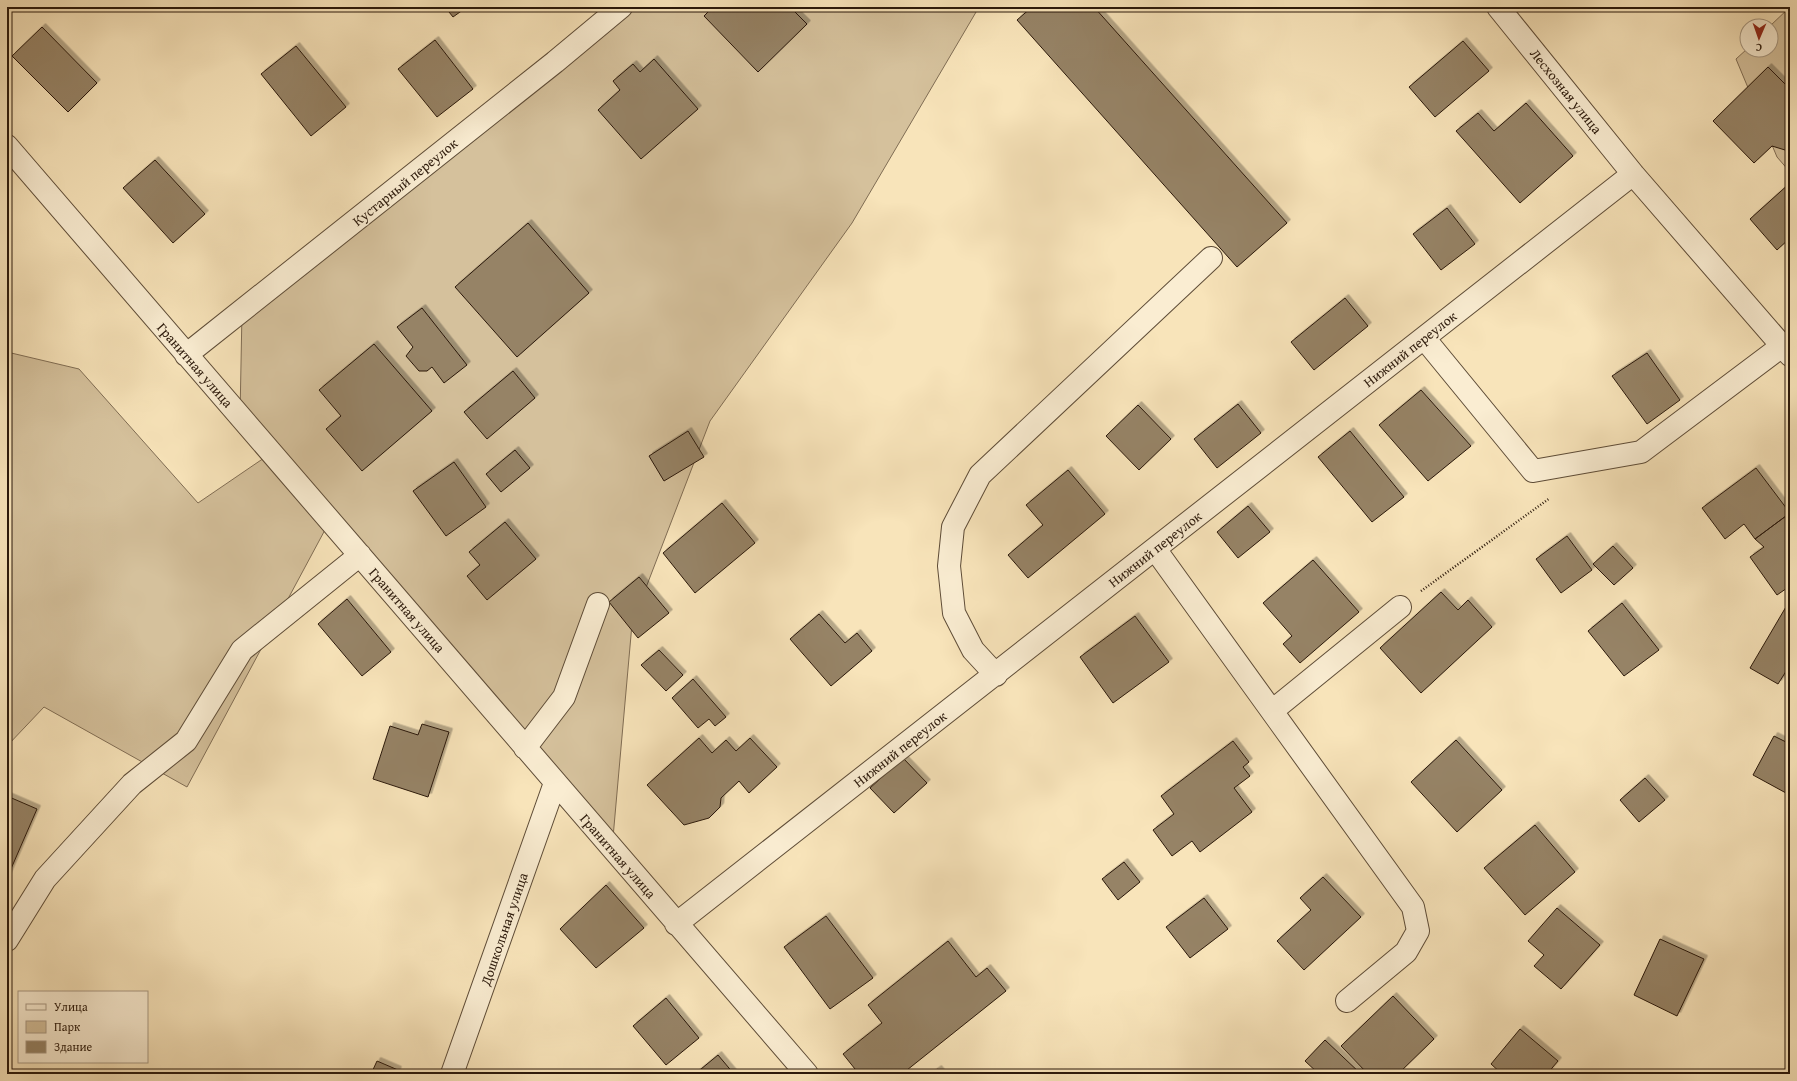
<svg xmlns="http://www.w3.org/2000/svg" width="1797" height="1081" font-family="'Gentium Book Plus',serif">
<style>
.green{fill:#d5c19c;stroke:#806d54}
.building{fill:#968366;stroke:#2b190b;filter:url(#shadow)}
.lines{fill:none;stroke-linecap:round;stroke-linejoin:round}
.minor-casing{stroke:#5e4c37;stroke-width:24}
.path{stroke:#2b190b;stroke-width:2.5;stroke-dasharray:1 2;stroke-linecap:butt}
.minor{stroke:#faedd2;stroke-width:22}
.labels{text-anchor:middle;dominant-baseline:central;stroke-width:3;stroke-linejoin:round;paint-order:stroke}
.street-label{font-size:14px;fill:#2b190b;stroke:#faedd2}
</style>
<defs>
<filter id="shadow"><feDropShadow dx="3.5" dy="-3.5" stdDeviation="0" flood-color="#0004"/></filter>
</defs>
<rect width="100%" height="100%" fill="#f8e4ba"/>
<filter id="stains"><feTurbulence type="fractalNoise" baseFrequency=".005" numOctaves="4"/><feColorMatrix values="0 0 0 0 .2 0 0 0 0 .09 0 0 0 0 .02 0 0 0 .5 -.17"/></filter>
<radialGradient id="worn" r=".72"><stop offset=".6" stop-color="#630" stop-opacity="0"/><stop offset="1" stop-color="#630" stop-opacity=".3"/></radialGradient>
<path class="green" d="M621 7H979L852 223 710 421 632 624 612 849 240 417 242 311Z
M1790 7V172L1777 157 1736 59 1747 49V50H1771L1770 26Z
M7 352 79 369 198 503 264 458 326 528 187 787 44 707 7 746Z"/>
<path class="building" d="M445 7H467L453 17Z
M713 7H790L807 24 758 72 704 16Z
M1032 7H1094L1287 223 1237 267 1017 20Z
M42 27 97 83 68 112 12 56Z
M435 40 473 89 437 117 398 69Z
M1463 41 1489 71 1435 117 1409 87Z
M296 46 346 107 311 136 261 74Z
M654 59 698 109 641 159 598 110 620 90 613 81 633 64 640 72Z
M1768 67 1790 89V118L1787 121 1790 124V145L1785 150 1772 146 1754 163 1713 121Z
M1526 103 1573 156 1520 203 1456 131 1478 113 1494 131Z
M155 160 205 214 173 243 123 188Z
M1790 183V238L1777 250 1750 219Z
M1447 208 1475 244 1441 270 1413 234Z
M528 223 589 293 517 357 455 287Z
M1345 298 1368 326 1314 370 1291 342Z
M422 308 467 365 444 383 432 367 427 371H419L406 356 413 347 397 327Z
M374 344 432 411 362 471 326 429 341 416 319 390Z
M1647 353 1680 400 1647 424 1612 376Z
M513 371 535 398 487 439 464 412Z
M1421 390 1471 446 1428 481 1379 425Z
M1238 404 1261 433 1217 468 1194 439Z
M1138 405 1171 439 1139 470 1106 436Z
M688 431 704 457 664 481 649 456Z
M1350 431 1404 497 1372 522 1318 457Z
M515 450 530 468 501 492 486 474Z
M454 462 486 507 446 536 413 491Z
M1756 468 1790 513 1755 539 1744 524 1725 539 1702 508Z
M1068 470 1105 514 1028 578 1008 555 1043 525 1026 505Z
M722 503 755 543 695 593 663 553Z
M1248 506 1270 532 1238 558 1217 532Z
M1790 513V586L1777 595 1750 557 1764 547 1755 539Z
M505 522 536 559 487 600 467 576 480 565 469 552Z
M1567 536 1592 570 1561 593 1536 559Z
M1613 546 1633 568 1614 585 1593 564Z
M1313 560 1359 612 1300 663 1283 644 1292 636 1263 603Z
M639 577 669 613 638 638 609 602Z
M1441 592 1458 610 1468 600 1492 627 1421 693 1380 648Z
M347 599 391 652 362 676 318 624Z
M1790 600V665L1778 684 1750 668Z
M1622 603 1659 650 1624 676 1588 631Z
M819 614 845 643 857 633 872 651 831 686 790 639Z
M1135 616 1169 662 1113 703 1080 657Z
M659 650 683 675 666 691 641 665Z
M693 679 726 717 715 726 709 719 698 728 672 698Z
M422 724 449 732 428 797 373 779 390 726 418 735Z
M1774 736 1790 744V786L1786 793 1753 775Z
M699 738 712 753 726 740 736 751 750 738 777 767 749 793 739 781 721 798 720 807 709 818 684 825 647 785Z
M1456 740 1502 790 1457 832 1411 782Z
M1233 741 1249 762 1243 767 1250 776 1234 788 1252 812 1200 852 1192 841 1172 856 1153 830 1174 814 1161 796Z
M903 758 927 783 894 813 870 788Z
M1645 778 1665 800 1639 822 1620 800Z
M7 796 37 809 7 878Z
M1535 825 1575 872 1525 915 1484 868Z
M1124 862 1140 882 1118 900 1102 879Z
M1323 877 1361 917 1304 970 1277 941 1311 910 1300 898Z
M606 885 644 928 596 968 560 929Z
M1204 898 1228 929 1190 958 1166 927Z
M1557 908 1600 945 1561 989 1534 966 1544 955 1528 941Z
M826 916 873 978 830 1009 784 947Z
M1660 939 1704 959 1677 1016 1634 995Z
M948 941 976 977 987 968 1006 991 902 1074H859L843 1054 882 1023 868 1005Z
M1393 996 1434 1039 1398 1074H1368L1341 1046Z
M666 998 699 1038 666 1065 633 1026Z
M1520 1029 1558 1061 1547 1074H1502L1491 1064Z
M1325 1040 1361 1074H1319L1305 1061Z
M718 1055 734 1074H695Z
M377 1061 398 1070 396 1074H371Z
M938 1069 942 1074H931Z"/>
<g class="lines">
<g class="minor-casing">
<path id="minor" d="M1498 7 1633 174 1790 355
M7 146 807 1074
M1424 338 1533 471 1641 452 1782 346
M186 355 555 62 621 7
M1155 549 1413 907 1418 931 1406 952 1347 1001
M996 675 973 650 954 613 949 566 953 527 980 475 1211 258
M1272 711 1400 607
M525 748 564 697 598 604
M676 924 1633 174
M7 940 45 879 132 784 186 741 242 650 360 555
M452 1074 555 783"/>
</g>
<path class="path" d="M1421 591 1550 498"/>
<use href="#minor" class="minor"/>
</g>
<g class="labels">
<g class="street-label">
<text transform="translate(1566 91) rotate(51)">Лесхозная улица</text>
<text transform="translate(405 182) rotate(-39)">Кустарный переулок</text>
<text transform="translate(1410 349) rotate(-38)">Нижний переулок</text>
<text transform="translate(195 365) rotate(49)">Гранитная улица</text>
<text transform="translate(1155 549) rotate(-38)">Нижний переулок</text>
<text transform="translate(407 610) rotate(49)">Гранитная улица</text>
<text transform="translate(900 749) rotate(-38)">Нижний переулок</text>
<text transform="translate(618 856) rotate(49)">Гранитная улица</text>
<text transform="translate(504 929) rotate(-71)">Дошкольная улица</text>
</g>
</g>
<rect width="1797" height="1081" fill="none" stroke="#f8e4ba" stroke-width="24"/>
<rect x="8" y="8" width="1781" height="1065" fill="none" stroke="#2b190b" stroke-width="2"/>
<rect x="12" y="12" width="1773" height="1057" fill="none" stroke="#2b190b"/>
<rect x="18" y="991" width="130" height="72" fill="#faedd2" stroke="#a79882"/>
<rect x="26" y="1004" width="20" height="6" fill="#faedd2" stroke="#a79882"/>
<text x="54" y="1011" font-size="12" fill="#2b190b">Улица</text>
<rect x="26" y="1021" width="20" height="12" fill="#d5c19c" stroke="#a79882"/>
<text x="54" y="1031" font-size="12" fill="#2b190b">Парк</text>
<rect x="26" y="1041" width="20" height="12" fill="#968366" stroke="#a79882"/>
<text x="54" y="1051" font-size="12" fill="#2b190b">Здание</text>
<g transform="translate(1759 38) rotate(182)"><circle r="19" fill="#faedd2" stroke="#a79882"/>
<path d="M0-3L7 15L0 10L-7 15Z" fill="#8f2418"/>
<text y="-6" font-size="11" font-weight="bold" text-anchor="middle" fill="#2b190b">С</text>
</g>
<rect width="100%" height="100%" filter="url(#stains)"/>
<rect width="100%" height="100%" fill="url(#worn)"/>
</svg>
